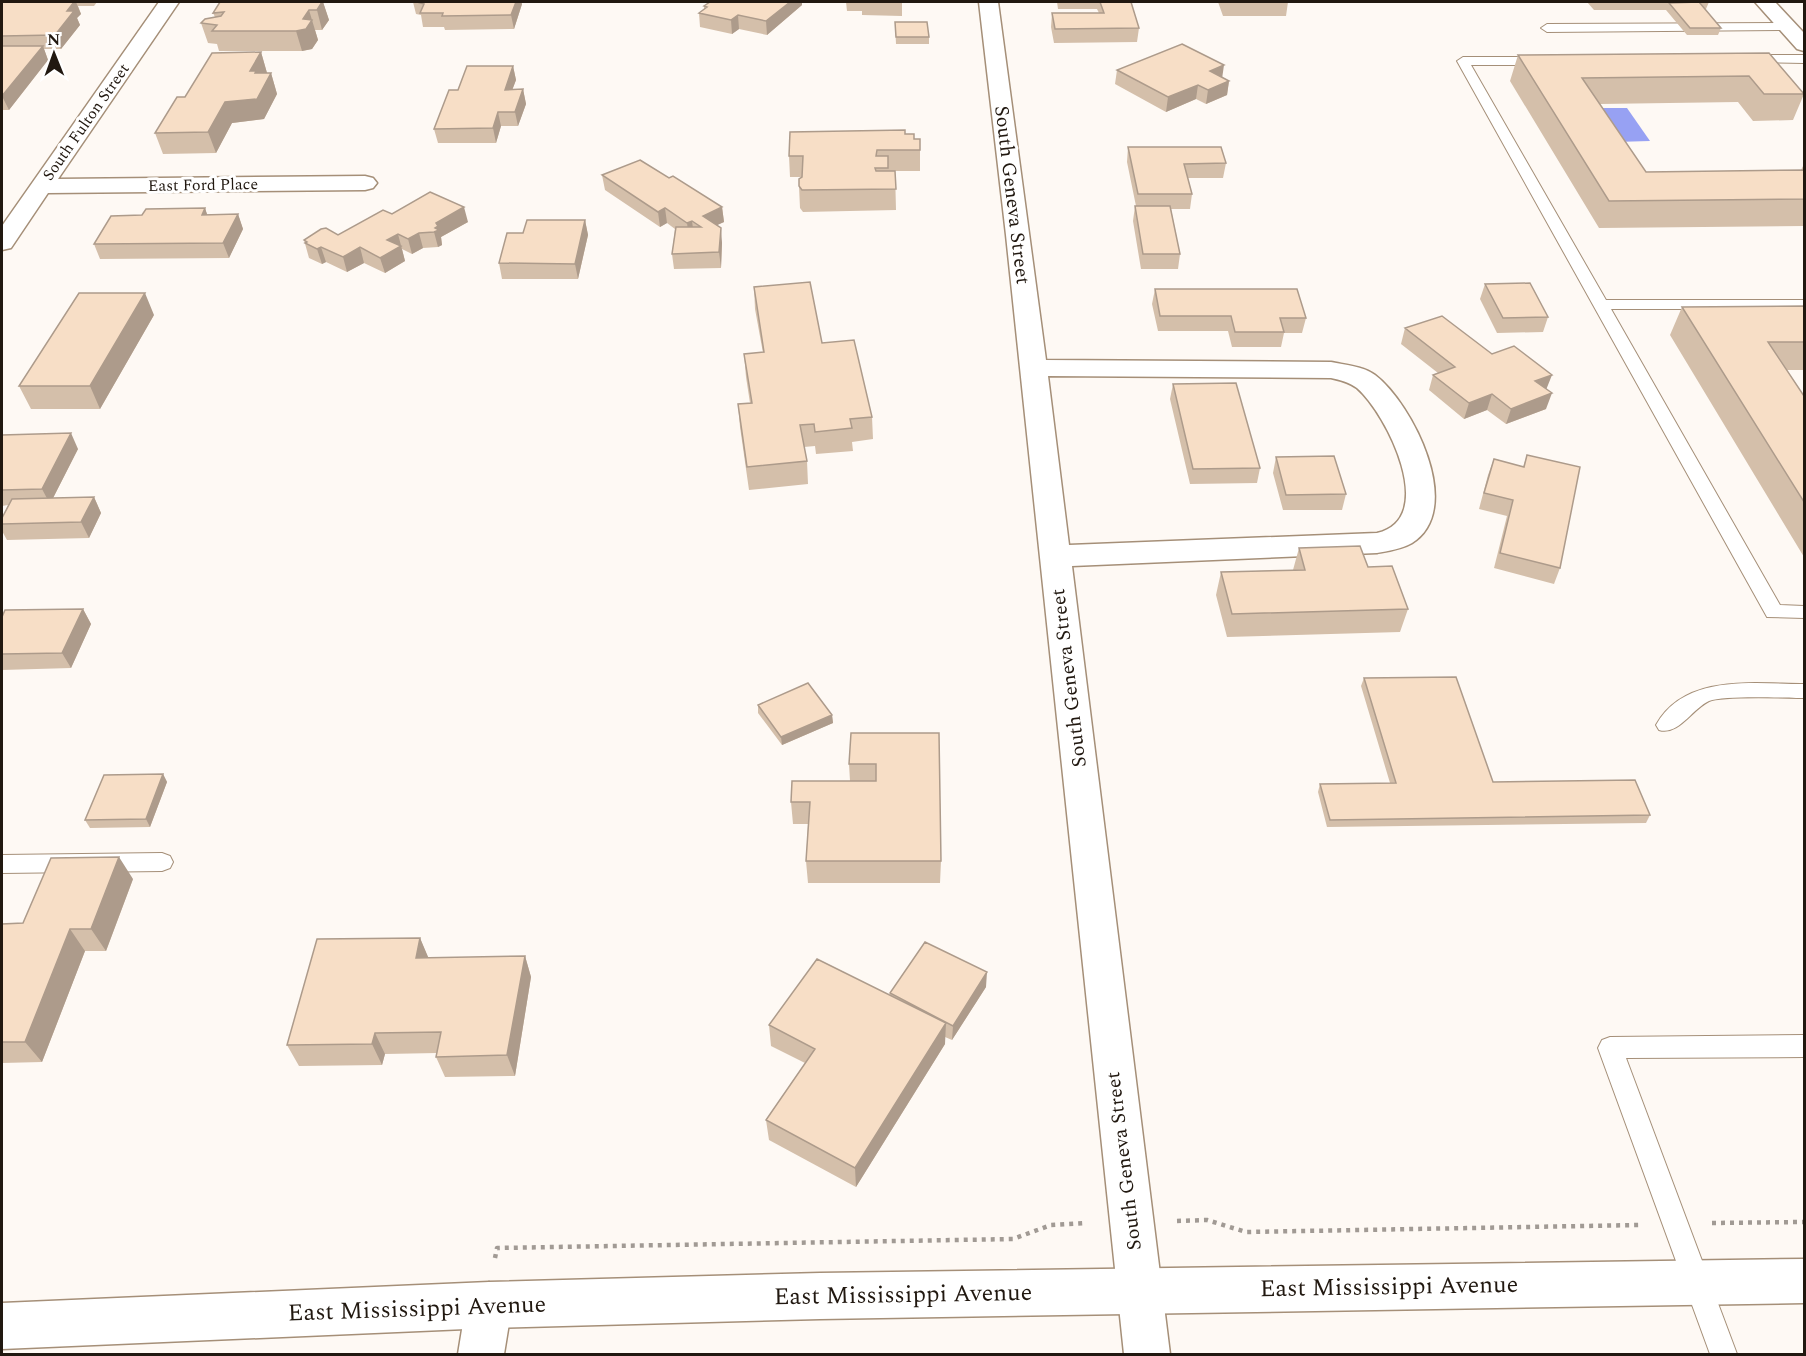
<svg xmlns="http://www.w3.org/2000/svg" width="1806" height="1356" font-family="Spectral,serif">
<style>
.water{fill:#97a1f3}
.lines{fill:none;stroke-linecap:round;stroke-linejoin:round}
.service-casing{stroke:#a58f78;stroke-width:2}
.minor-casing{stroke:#a58f78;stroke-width:3}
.primary-casing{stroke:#a58f78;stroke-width:3}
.path{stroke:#a19a94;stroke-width:4.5;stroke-dasharray:4 5;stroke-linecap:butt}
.service{fill:#fff;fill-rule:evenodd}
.minor{fill:#fff;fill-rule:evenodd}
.primary{fill:#fff;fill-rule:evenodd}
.wall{fill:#d4bfaa}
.shaded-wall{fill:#ad9b8b}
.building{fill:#f7dec6;stroke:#ad9b8b;stroke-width:1.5}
.labels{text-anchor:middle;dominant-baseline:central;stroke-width:6;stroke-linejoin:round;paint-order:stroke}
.far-street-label{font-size:16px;fill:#211810;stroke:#fff}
.street-label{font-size:20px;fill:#211810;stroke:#fff}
.near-street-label{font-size:24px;fill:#211810;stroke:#fff}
</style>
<rect width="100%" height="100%" fill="#fef9f4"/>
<path class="water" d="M1592 108H1627L1650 141 1615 142Z"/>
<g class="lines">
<g class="service-casing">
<path id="service" d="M1789 23 1795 27 1793 30 1547 32 1541 28 1547 24Z
M1747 55H1804V63L1743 62 1741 59Z
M1463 57H1541L1547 61 1541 65H1471L1606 300H1804V309H1611L1780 605 1804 606V618L1767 617 1457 61Z
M1804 684V698C1785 698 1724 695 1709 701 1692 709 1678 736 1659 730L1656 725C1685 673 1755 684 1804 684Z
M162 853 170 856 173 862 170 868 162 871 2 873V855Z
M1804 1035V1057L1626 1058 1737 1354H1710L1598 1048 1602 1040 1610 1037Z"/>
</g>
<g class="minor-casing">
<path id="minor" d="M159 2H179L58 179 365 176 373 178 377 183 373 188 365 190 48 193 11 248 2 250V226Z
M979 2H998L1046 360 1331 362C1345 365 1363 366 1375 375 1412 403 1466 509 1412 543 1402 549 1388 551 1377 553L1072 566 1170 1354H1124L1006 235ZM1048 376 1331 378C1340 380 1349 382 1357 388 1387 414 1439 519 1377 533L1069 545Z
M489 1282 505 1289 512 1305 504 1354H458L466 1305 473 1289Z"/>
</g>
<g class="primary-casing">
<path id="primary" d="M1755 2H1775L1804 33V51L1797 49Z
M1804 1259V1303L820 1319 489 1328 2 1349V1303L489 1282 820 1273Z"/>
</g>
<path class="path" d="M1177 1221 1207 1220 1246 1232 1639 1225
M1712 1223 1804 1222
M495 1258 497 1248 1013 1239 1051 1225 1085 1223"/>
<use href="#service" class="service"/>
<use href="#minor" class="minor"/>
<use href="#primary" class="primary"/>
</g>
<path class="wall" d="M3 2H97L94 6H78L81 14 77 18 80 25 61 49H44L48 60 9 110H2V3Z
M220 2H323L329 20 322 30H315L318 40 312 49 302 51H219L217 44 208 43 201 23 215 17 213 13Z
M413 2H521L522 4 514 29 445 30 444 27H423L421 15 416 14Z
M846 2H911H902V16L862 15V11H847Z
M1057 2H1131L1139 28 1137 42 1054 43 1051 27 1052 13H1099L1097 9H1058Z
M1218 2H1288L1286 16H1223Z
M1587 2H1709L1706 9H1705L1721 28 1718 35H1687L1666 10H1594Z
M802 5 767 35 739 29 732 34 700 27 699 13 704 9V6Z
M895 22 929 37V44H896Z
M261 52 267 73H271L277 94 264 119 232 123 216 153 163 154 155 133 185 97Z
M1769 53 1804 94 1793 120 1753 121 1738 102 1600 104 1646 172 1801 170 1804 164V226L1599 228 1510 81 1518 55Z
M513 66 516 80 512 90 523 89 526 104 518 126H501L496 143H438L434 129 458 90Z
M1117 70 1222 77 1229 81 1227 95 1206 104 1196 99 1166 112 1115 84Z
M905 134 914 139 920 150V171H895L896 210 803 212 800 208 799 186 802 177H790L789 156Z
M1128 147 1226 163 1223 178H1188L1192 194 1190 209H1171L1180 254 1178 269H1141L1133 221 1135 206H1136L1127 162Z
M602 175 669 178 722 207 724 222 717 225 722 243 721 268 674 269 672 254 675 229 667 223 660 227 605 190Z
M205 208 207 215 238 214 243 229 229 258 100 259 94 244 142 215Z
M392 214 468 222 441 237 442 245 438 247 423 248 412 254 402 249 405 261 385 273 364 263 347 272 326 262 322 264 309 258 304 240 338 235Z
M585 220 588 235 578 279H502L499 263 523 233Z
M1485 284 1548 317 1543 332 1497 333 1480 299Z
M754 287 822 343 872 417 873 439 852 442 853 451 816 454 815 446 804 447 807 461 808 484 749 490 740 427 738 404 750 403 746 377 744 354 763 353 755 309Z
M1155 289 1306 318 1302 333H1284L1281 347H1232L1228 331H1158L1152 304Z
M1804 306V370H1787L1804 396V557L1670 335 1682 307Z
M154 315 100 409H31L19 386Z
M1405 328 1492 354 1546 389V409L1506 424 1487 410 1464 419 1429 390 1433 375 1438 373 1401 344Z
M1173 384 1260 468 1257 483 1190 484 1170 399Z
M2 435 78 449 53 498 94 497 101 513 89 538 7 540 2 531V518L8 505 2 506Z
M1527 455 1560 568 1554 584 1494 568 1507 516 1479 509 1488 475 1494 459 1523 467Z
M1276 457 1346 494 1342 510H1283L1273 473Z
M1299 548 1368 567 1408 609 1400 632 1227 637 1216 595 1221 572 1293 570Z
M83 609 91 624 71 668 2 670V617Z
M1364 678 1493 782 1650 815 1646 823 1327 827 1318 792 1320 784 1390 783 1361 686Z
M758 705 832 715 833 723 782 745 758 713Z
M939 733 941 861 940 883H808L806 861 808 824H793L791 802 850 781 849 764Z
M163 774 167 782 150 827 90 828 85 820Z
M133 879 106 951H85L42 1062 2 1063V924L23 923Z
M420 938 428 958 525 956 531 977 515 1076 445 1077 436 1057 437 1053 385 1054 382 1065 299 1066 287 1045Z
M986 987 952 1040 945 1037V1044L856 1187 769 1140 766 1120 805 1063 771 1046 769 1025 890 995V993Z"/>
<path class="shaded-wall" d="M74 2H76L81 14 77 18 80 25 61 49 55 35 67 11Z
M319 2H323L329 20 322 30 317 10Z
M516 2H521L522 4 514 29 511 15Z
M790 2H802V5L767 35 766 21Z
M309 10 318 40 312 49 302 51 296 31Z
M738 15 739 29 732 34 731 20Z
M43 46 48 60 9 110 2 96Z
M261 52 267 73 261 84 271 73 277 94 264 119 232 123 216 153 208 132 225 102 250 71Z
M1224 65 1222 79 1210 71Z
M513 66 516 80 507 104 505 90Z
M1229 81 1227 95 1206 104 1208 90Z
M1198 85 1196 99 1166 112 1168 97Z
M523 89 526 104 518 126 515 112Z
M498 112 501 126 496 143 493 128Z
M464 207 468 222 441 237 442 245 438 247 434 232 436 223Z
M722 207 724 222 704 231 703 216Z
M205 208 210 223 202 215Z
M665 208 667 223 660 227 658 212Z
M238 214 243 229 229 258 223 243Z
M585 220 588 235 578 279 575 264Z
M692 221 694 236 689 238 687 223Z
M721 228 722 243 721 268 719 252Z
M419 233 423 248 412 254 408 239Z
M398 234 405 261 385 273 380 258 387 240Z
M321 247 326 262 322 264 317 249Z
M360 247 364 263 347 272 343 257Z
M145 293 154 315 100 409 90 386Z
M1552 375 1546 390 1535 381Z
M1552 393 1546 409 1506 424 1511 409Z
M1492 394 1487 410 1464 419 1469 403Z
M71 433 78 449 50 504 42 489Z
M94 497 101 513 89 538 81 522Z
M83 609 91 624 71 668 62 653Z
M832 715 833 723 782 745 781 737Z
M163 774 167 782 150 827 146 819Z
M119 857 133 879 106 951 91 929Z
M70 929 85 951 42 1062 25 1042Z
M420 938 429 959 416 958Z
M525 956 531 977 515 1076 507 1055Z
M987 972 986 987 952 1040 953 1026Z
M946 1023 945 1044 856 1187 855 1168Z
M375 1033 385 1054 382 1065 372 1044Z"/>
<path class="building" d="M3 2H74L67 11H74L55 35 2 36V3Z
M220 2H322L317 10H309L303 19 312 20 306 29 296 31H212L217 25 201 23 205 19 221 16 224 12 213 13Z
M417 2H516L511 15 442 16 443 13H420L424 4Z
M710 2H790L766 21 738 15 731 20 699 13 707 7 704 6Z
M1100 2H1131L1139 28 1055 29 1052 13H1104Z
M1699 2 1721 28H1690L1669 3Z
M895 22H927L929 37H896Z
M1182 44 1224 65 1210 71 1229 81 1208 90 1198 85 1168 97 1117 70Z
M2 46H43L2 96Z
M261 52 250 71H256L255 73H271L257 99 225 102 208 132 155 133 177 97H185L212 53Z
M1769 53 1804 94H1764L1749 76 1582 78 1646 172 1804 170V199L1609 201 1518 55Z
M467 66H513L505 90 523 89 515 112H498L493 128 434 129 449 90H458Z
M905 130V134H914V139H920V150H877L876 156H888V168H875L876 171H895L896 189 802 190 799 186V179L802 177 803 156H789L790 132Z
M1128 147H1221L1226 163 1184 164 1192 194H1138Z
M640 160 669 178 673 176 722 207 703 216 721 228 719 252 672 254 676 227H701L692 221 687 223 665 208 658 212 602 175Z
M430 192 464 207 436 223 438 226 435 228 439 230 434 232 419 233 408 239 398 234 387 240 401 246 380 258 360 247 343 257 321 247 317 249 305 243 307 242 304 240 321 229 326 228 338 235 383 210 392 214Z
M1135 206H1170L1180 254H1143Z
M205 208 202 215 238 214 223 243 94 244 111 216 142 215 146 209Z
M527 220H585L575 264 499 263 507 233H523Z
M810 282 822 343 854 340 872 417 850 419 852 428 815 432 814 424 800 425 807 461 747 467 738 404 752 403 744 354 764 352 754 287Z
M1530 283 1548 317 1503 318 1485 284Z
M1155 289H1297L1306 318H1280L1284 332H1235L1231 316H1160Z
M79 293H145L90 386H19Z
M1804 306V342H1768L1804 396V502L1682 307Z
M1442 316 1492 354 1514 346 1552 375 1535 381 1552 393 1511 409 1492 394 1469 403 1433 375 1455 367 1405 328Z
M1236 383 1260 468 1193 469 1173 384Z
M71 433 42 489 2 490V435Z
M1527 455 1580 467 1560 568 1500 553 1513 500 1484 493 1494 459 1524 467Z
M1334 456 1346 494 1286 495 1276 457Z
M94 497 81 522 2 524V518L12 499Z
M1360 546 1368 567 1392 566 1408 609 1232 614 1221 572 1305 570 1299 548Z
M83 609 62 653 2 654V617L5 610Z
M1456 677 1493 782 1635 780 1650 815 1330 820 1320 784 1396 783 1364 678Z
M808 683 832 715 781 737 758 705Z
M851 733H939L941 861H806L810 802H791L792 781H876V764H849Z
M163 774 146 819 85 820 104 775Z
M119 857 91 929H70L25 1042H2V924L23 923 51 858Z
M420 938 416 958 525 956 507 1055 436 1057 441 1032 375 1033 372 1044 287 1045 317 939Z
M925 942 987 972 953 1026 890 993Z
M817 959 946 1023 855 1168 766 1120 815 1049 769 1025Z"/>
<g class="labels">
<g class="far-street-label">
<text transform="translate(86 122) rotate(-55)">South Fulton Street</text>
<text transform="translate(203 185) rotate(-1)">East Ford Place</text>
</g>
<g class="street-label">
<text transform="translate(1012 195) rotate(83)">South Geneva Street</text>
<text transform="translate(1069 678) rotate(-97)">South Geneva Street</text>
<text transform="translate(1124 1161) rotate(-97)">South Geneva Street</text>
</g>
<g class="near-street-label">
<text transform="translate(1389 1287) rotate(-1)">East Mississippi Avenue</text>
<text transform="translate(903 1295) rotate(-1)">East Mississippi Avenue</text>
<text transform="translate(417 1309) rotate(-2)">East Mississippi Avenue</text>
</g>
</g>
<rect width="1806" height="1356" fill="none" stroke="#211810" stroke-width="6"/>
<g transform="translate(54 54) rotate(359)" stroke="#ffffff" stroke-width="4.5" paint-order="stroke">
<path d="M0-4.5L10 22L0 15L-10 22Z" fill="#211810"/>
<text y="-9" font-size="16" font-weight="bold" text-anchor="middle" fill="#211810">N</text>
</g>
</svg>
